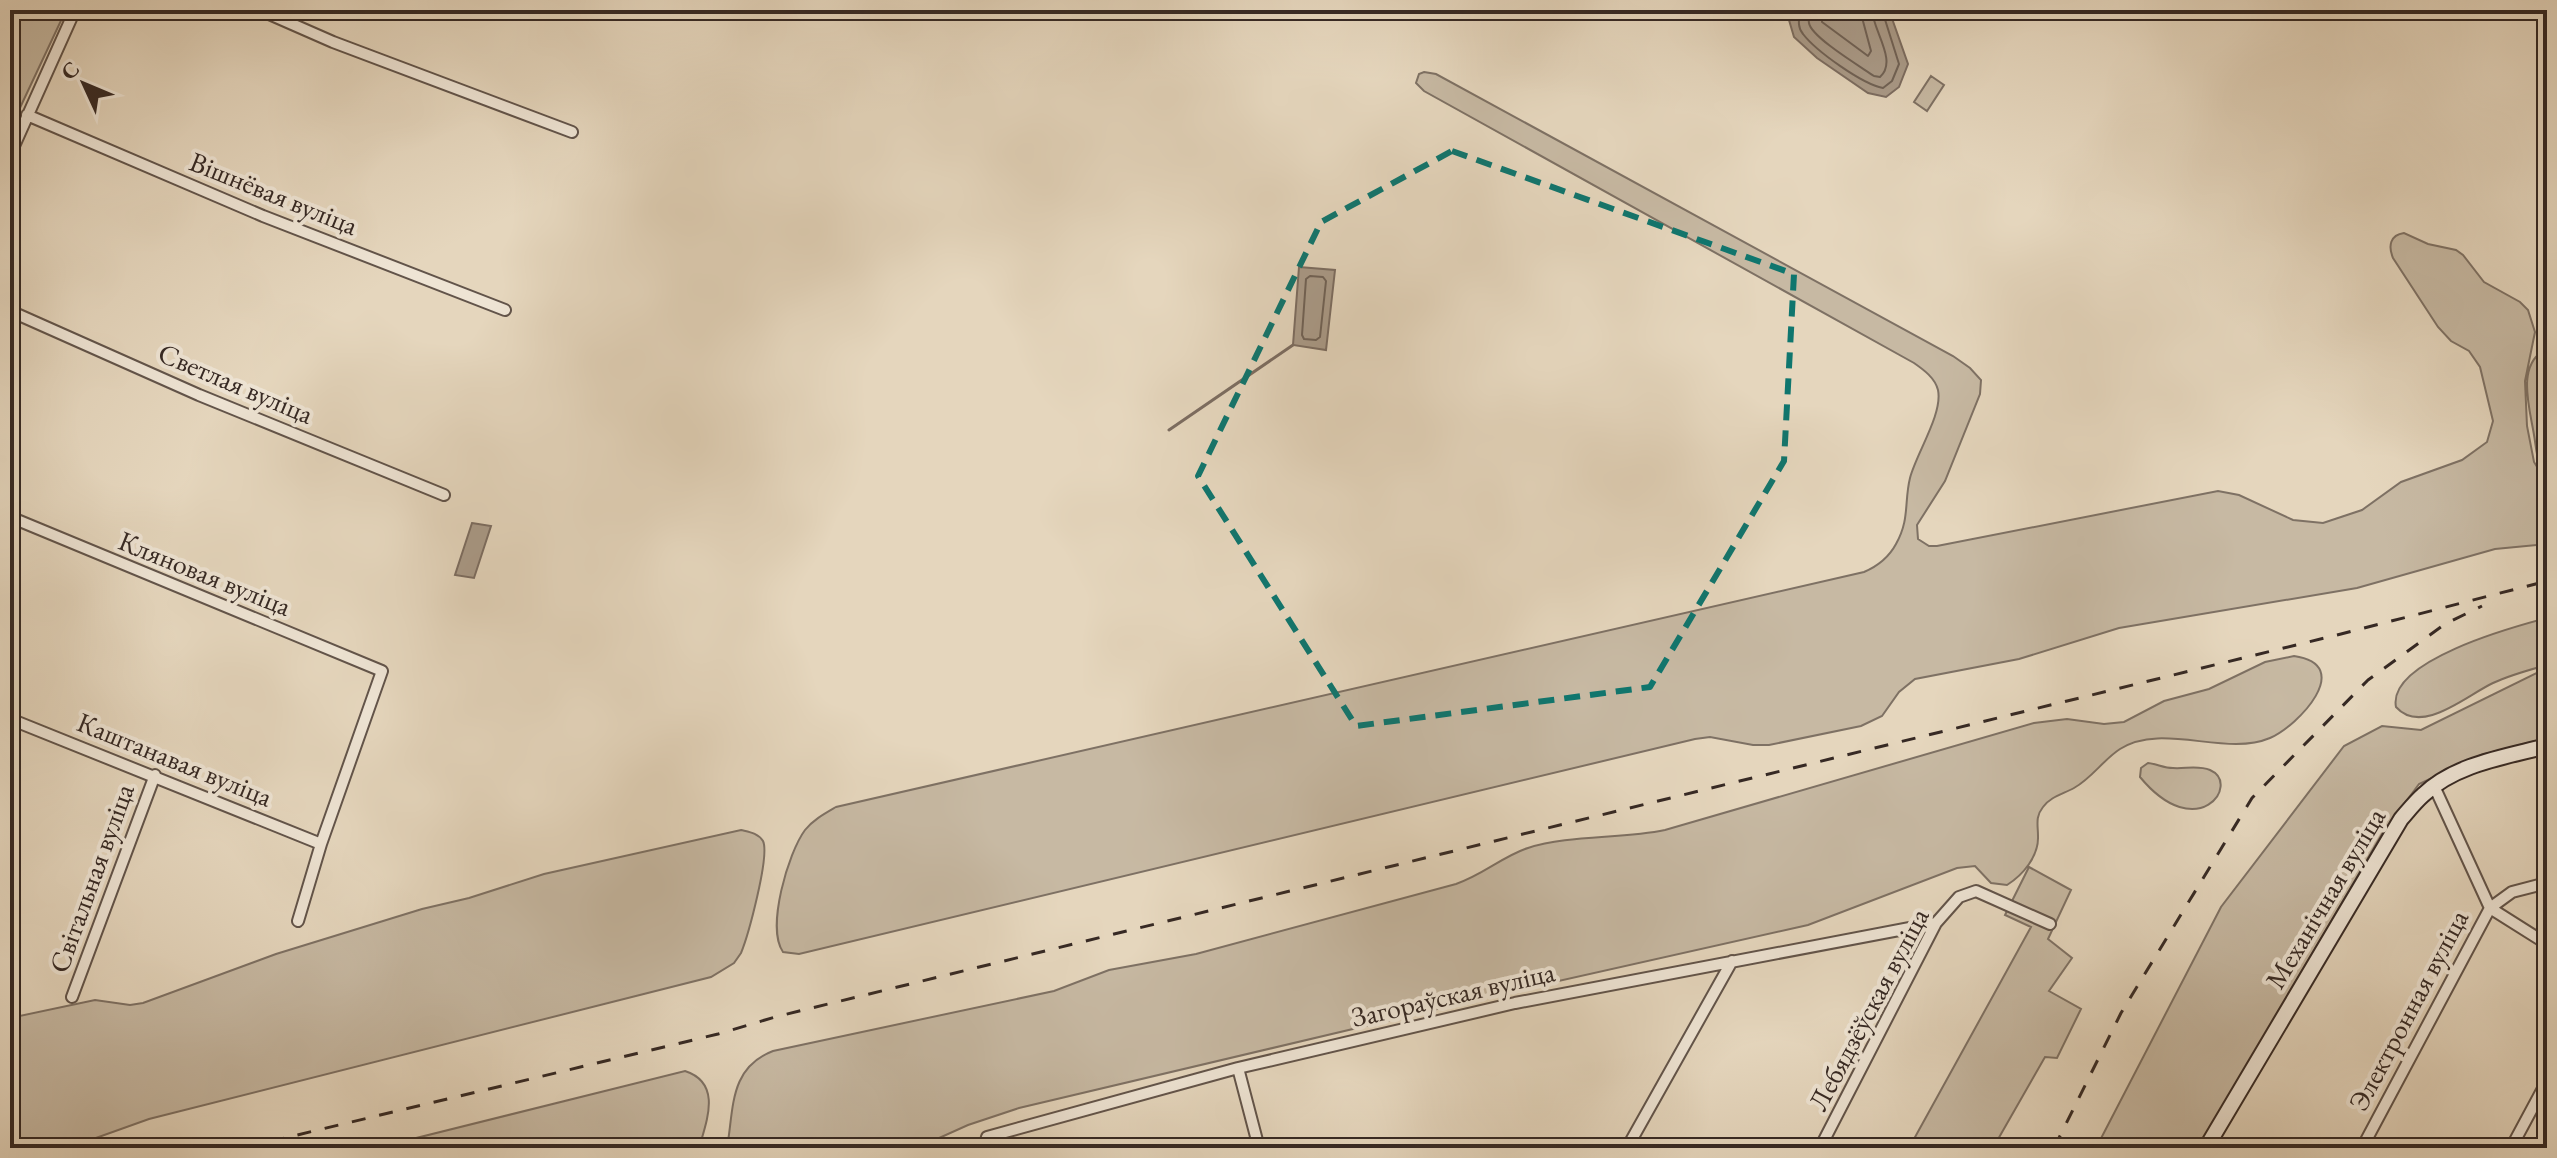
<svg xmlns="http://www.w3.org/2000/svg" width="2557" height="1158" font-family="'EB Garamond',serif">
<style>
.green{fill:#c7b9a3;stroke:#7e7164;stroke-width:2}
.water{fill:#aa9b89;stroke:#7c6d61;stroke-width:2}
.lines{fill:none;stroke-linecap:round;stroke-linejoin:round}
.shore{stroke:#706256;stroke-width:2}
.stream{stroke:#7c6d61;stroke-width:3}
.street-casing{stroke:#62544a;stroke-width:14}
.secondary-casing{stroke:#362924;stroke-width:18}
.street{stroke:#eee4d4;stroke-width:10}
.secondary{stroke:#eee4d4;stroke-width:14}
.rail{stroke:#362924;stroke-width:3;stroke-dasharray:14 14;stroke-linecap:butt}
.marked{fill:none;stroke:#0f766e;stroke-width:6;stroke-dasharray:16 10;stroke-linejoin:round}
.labels{text-anchor:middle;dominant-baseline:central;stroke-width:8;stroke-linejoin:round;paint-order:stroke}
.street-label{font-size:28px;fill:#362924;stroke:#eee4d4}
</style>
<rect width="100%" height="100%" fill="#e5d6bd"/>
<filter id="stains"><feTurbulence type="fractalNoise" baseFrequency=".0025" numOctaves="4"/><feColorMatrix values="0 0 0 0 .2 0 0 0 0 .09 0 0 0 0 .02 0 0 0 .5 -.17"/></filter>
<radialGradient id="worn" r=".72"><stop offset=".6" stop-color="#630" stop-opacity="0"/><stop offset="1" stop-color="#630" stop-opacity=".3"/></radialGradient>
<path class="green" d="M10 10H66L10 129Z
M1424 72 1436 74 1953 356 1970 368 1981 380 1980 394 1945 481 1917 525 1918 539 1929 546H1937L2218 491 2239 495 2293 520 2323 523 2362 510 2401 482 2462 460 2487 442 2493 421 2480 367 2469 351 2451 341 2438 327 2393 258C2388 246 2390 235 2404 233L2428 244 2456 250 2463 255 2484 282 2520 302 2528 310 2535 332 2525 381 2527 426 2534 462 2547 483V544L2495 549 2357 588 2119 628 2019 659 1915 679 1899 692 1882 716 1861 726 1769 745H1753L1710 737 1695 739 799 954 783 952C766 928 788 853 805 830 813 820 824 814 836 807L1864 572C1878 566 1889 557 1896 544 1910 519 1904 502 1910 478 1916 454 1943 414 1938 390 1935 378 1924 370 1914 363L1424 91 1416 83 1419 74Z
M1931 76 1944 85 1927 111 1914 102Z
M2547 349V476C2536 462 2537 452 2534 435 2530 409 2515 363 2547 349Z
M2547 618V665C2529 670 2510 675 2493 683 2467 695 2422 736 2396 707 2387 661 2513 627 2547 618Z
M2294 656C2356 665 2298 726 2270 738 2225 757 2162 722 2120 749 2103 760 2092 778 2074 788 2063 794 2050 797 2043 807 2035 817 2038 825 2038 836 2039 856 2023 875 2007 885L1991 883 1975 866 1957 868 1808 925 1505 993 1019 1108 968 1125 917 1148H727C734 1108 729 1068 773 1051L1054 991 1109 970 1196 954 1456 884C1483 875 1503 856 1528 848 1568 835 1622 839 1665 830L2034 723 2067 719 2104 724 2124 722 2164 701 2209 689 2265 662Z
M2547 668V738L2481 755 2419 784 2382 834 2199 1148H2096L2221 907 2344 746 2382 726 2421 730Z
M2148 763C2157 764 2164 768 2173 768 2185 769 2198 765 2210 770 2242 784 2197 846 2140 777L2141 768Z
M741 830C749 832 758 833 763 841 770 856 748 936 741 953L734 963 711 977 149 1119 68 1148H10V1018L95 1000 130 1005 143 1003 276 954 422 909 469 898 544 874Z
M2029 867 2071 890 2048 939 2072 958 2049 991 2081 1009 2057 1058 2045 1057 1993 1148H1909L2031 927 2005 915Z
M685 1071C722 1083 707 1120 699 1148H376Z"/>
<path class="water" d="M1793 10H1889L1908 64 1899 87 1886 97 1868 93 1817 58 1794 37 1789 20Z
M1299 267 1335 270 1326 350 1293 345Z
M472 523 491 526 474 578 455 575Z"/>
<g class="lines">
<path class="shore" d="M1800 10C1799 19 1797 27 1803 34 1816 51 1862 84 1883 88L1892 81 1899 64 1882 10
M1810 10C1810 14 1808 19 1809 23 1811 37 1861 67 1874 76L1880 77C1898 61 1873 31 1872 10
M1822 10V22L1868 56 1871 51 1860 10
M1310 276 1323 277 1326 281 1320 337 1316 340 1304 339 1302 335 1306 279Z"/>
<path class="stream" d="M1169 430 1293 345"/>
<g class="street-casing">
<path id="street" d="M260 10 333 42 572 132
M27 115 263 216 505 310
M10 155 75 10
M10 311 199 395 444 495
M10 517 382 671 321 844 298 921
M10 719 321 844
M2434 786 2490 908 2547 944
M72 997 155 775
M1238 1068 1259 1148
M984 1148 987 1137 1238 1068 1515 1003 1936 923
M1627 1148 1732 961
M1820 1148 1936 923 1959 897 1976 891 2050 924
M2362 1148 2490 908 2512 892 2547 883
M2511 1148 2547 1081"/>
</g>
<g class="secondary-casing">
<path id="secondary" d="M2206 1148 2401 819C2408 811 2415 802 2423 795 2455 764 2505 757 2547 746"/>
</g>
<use href="#street" class="street"/>
<use href="#secondary" class="secondary"/>
<path class="rail" d="M243 1148 718 1034 775 1017 2341 634 2547 581
M2054 1148 2121 1013 2252 798 2368 680 2445 624 2482 606"/>
</g>
<path class="marked" d="M1452 151 1794 274 1784 461 1650 687 1356 726 1198 476 1321 222Z"/>
<g class="labels">
<g class="street-label">
<text transform="translate(274 193) rotate(22)">Вішнёвая вуліца</text>
<text transform="translate(236 383) rotate(23)">Светлая вуліца</text>
<text transform="translate(205 573) rotate(22)">Кляновая вуліца</text>
<text transform="translate(175 759) rotate(22)">Каштанавая вуліца</text>
<text transform="translate(91 878) rotate(-70)">Світальная вуліца</text>
<text transform="translate(2325 898) rotate(-59)">Механічная вуліца</text>
<text transform="translate(1453 994) rotate(-13)">Загораўская вуліца</text>
<text transform="translate(1868 1009) rotate(-62)">Лебядзёўская вуліца</text>
<text transform="translate(2408 1010) rotate(-62)">Электронная вуліца</text>
</g>
</g>
<rect width="2557" height="1158" fill="none" stroke="#e5d6bd" stroke-width="40"/>
<rect x="12" y="12" width="2533" height="1134" fill="none" stroke="#362924" stroke-width="4"/>
<rect x="20" y="20" width="2517" height="1118" fill="none" stroke="#362924" stroke-width="2"/>
<g transform="translate(84 84) rotate(314)" stroke="#eee4d4" stroke-width="6" paint-order="stroke">
<path d="M0-6L14 30L0 20L-14 30Z" fill="#362924"/>
<text y="-12" font-size="22" font-weight="bold" text-anchor="middle" fill="#362924">С</text>
</g>
<rect width="100%" height="100%" filter="url(#stains)"/>
<rect width="100%" height="100%" fill="url(#worn)"/>
</svg>
